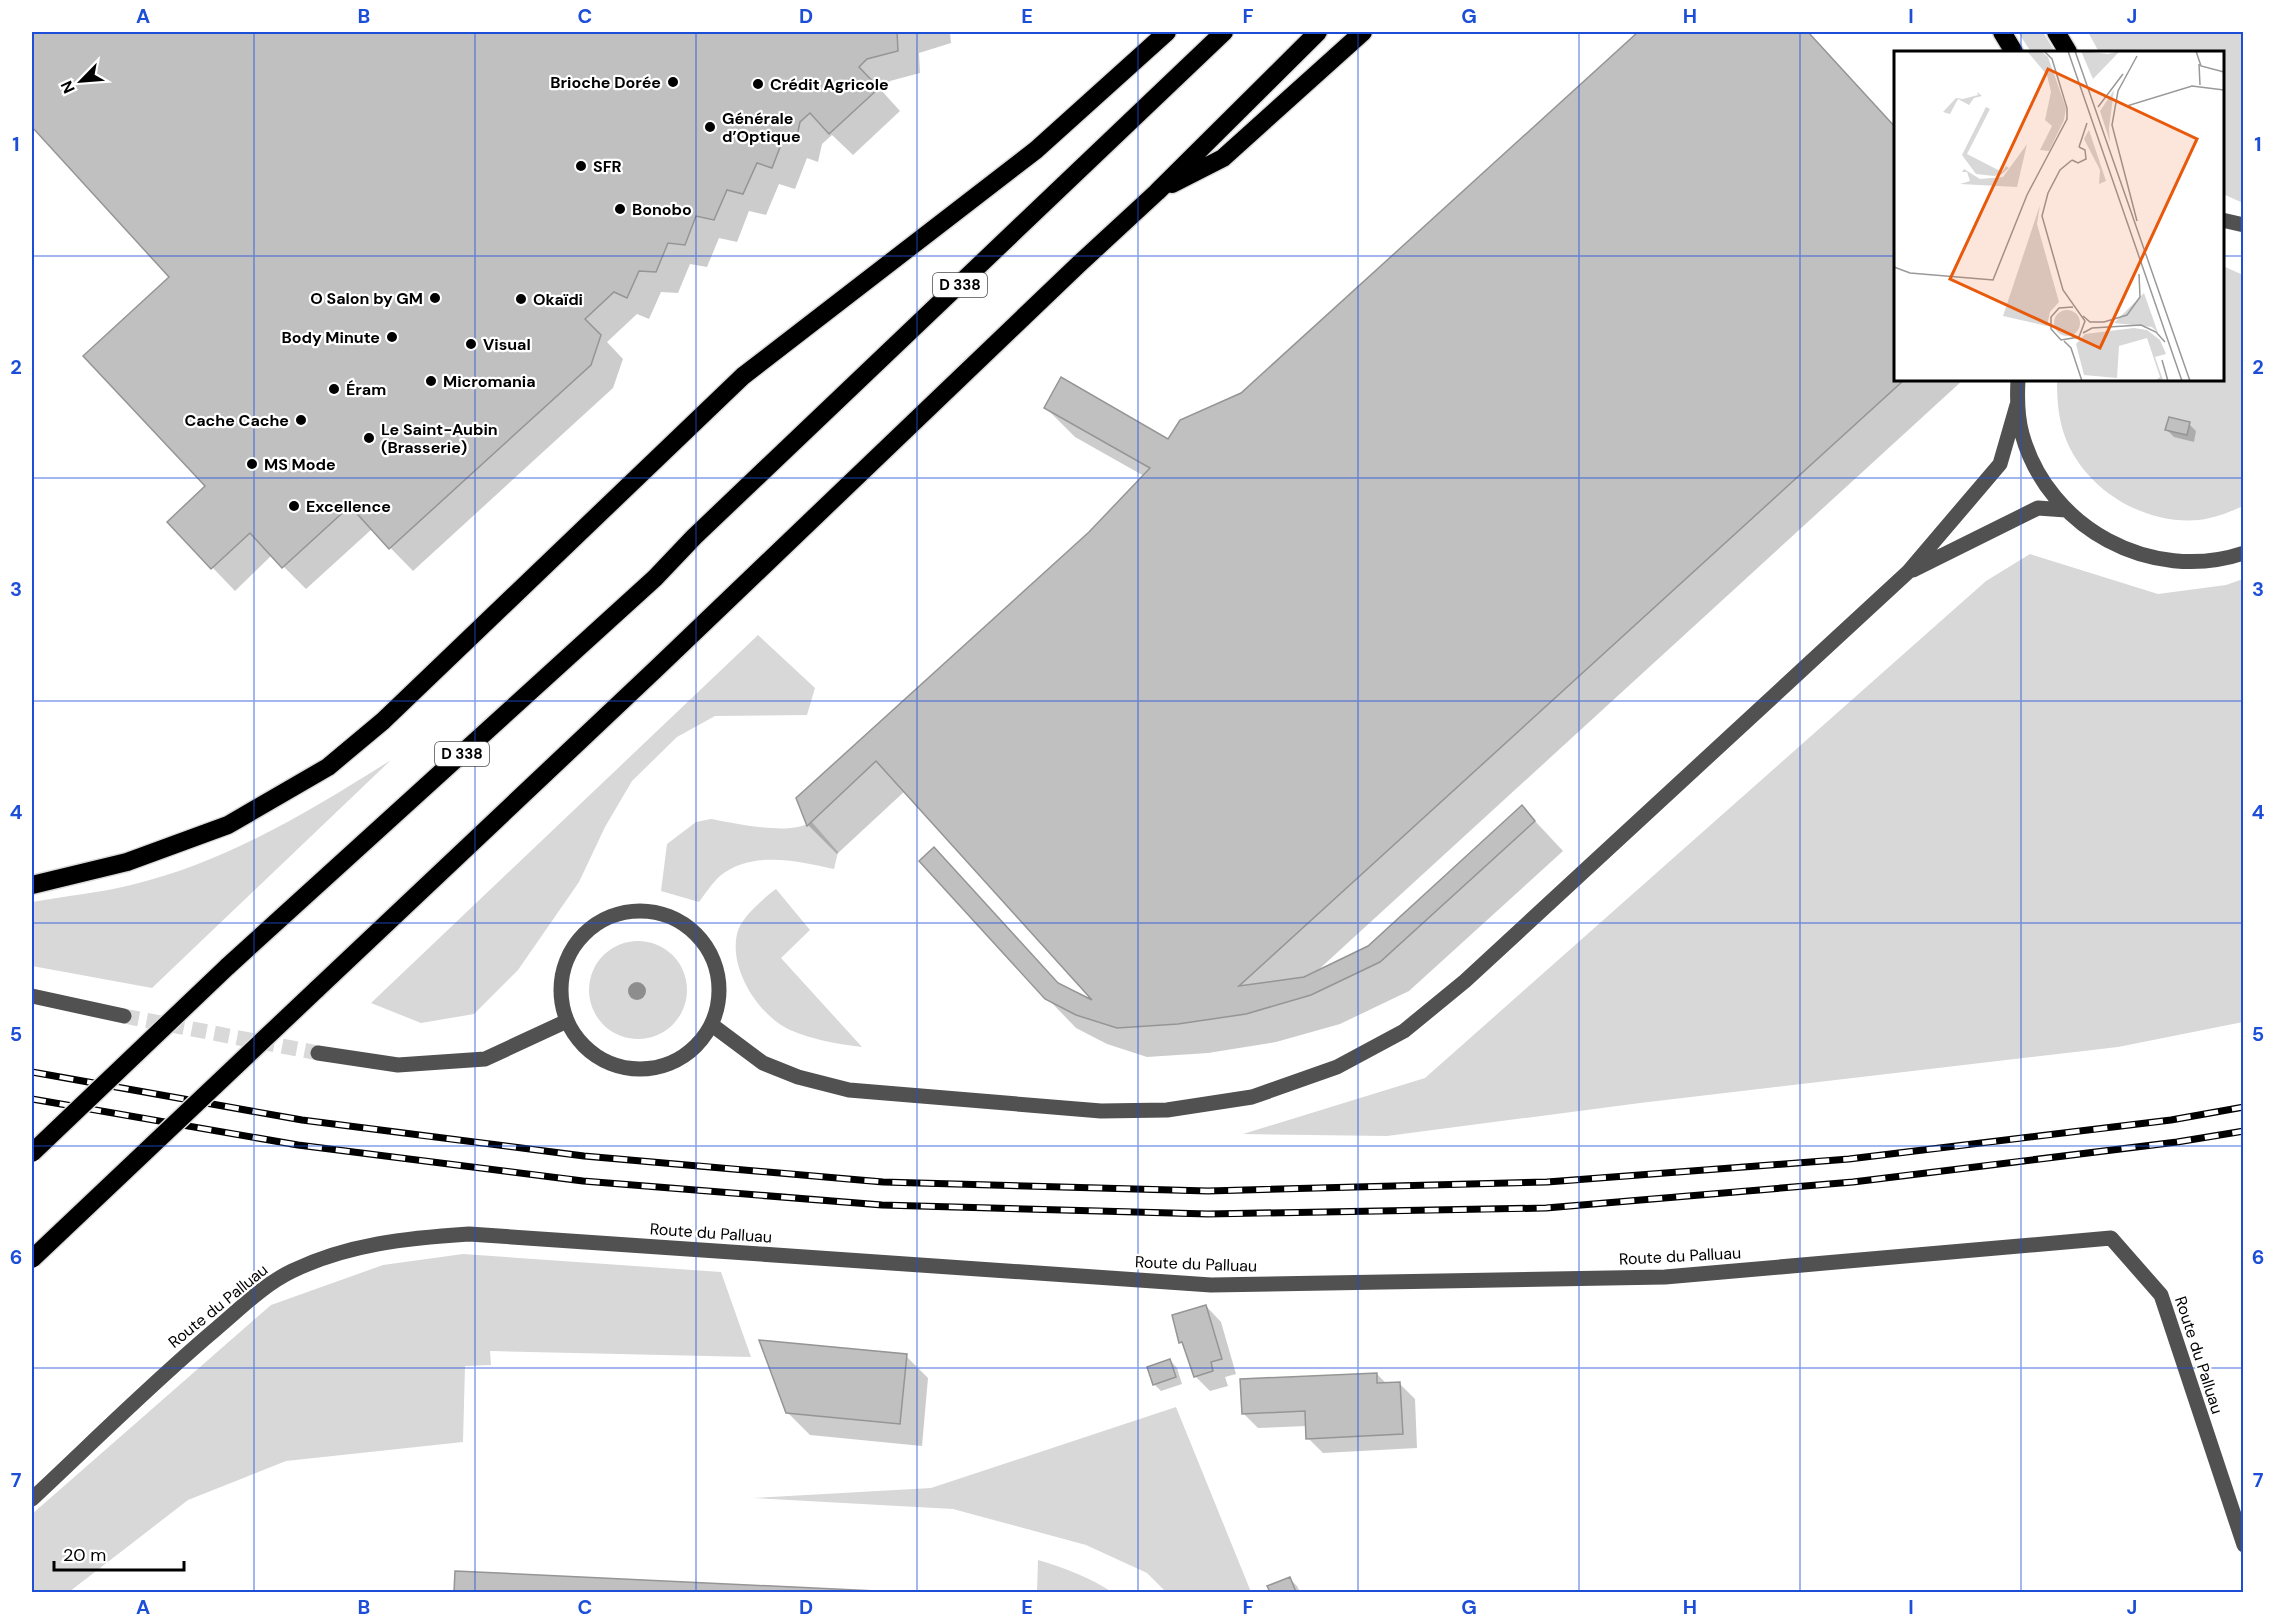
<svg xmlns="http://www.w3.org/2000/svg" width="2275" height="1624" font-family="'DM Sans',sans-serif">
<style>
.green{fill:#d8d8d8}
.shadow{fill:#0003}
.building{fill:#c0c0c0;stroke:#959595;stroke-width:1.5}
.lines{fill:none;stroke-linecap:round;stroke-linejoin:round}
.minor-tunnel{stroke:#d9d9d9;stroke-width:15;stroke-dasharray:15 8;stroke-linecap:butt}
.highway-casing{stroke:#dbdbdb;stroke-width:21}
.minor{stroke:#515151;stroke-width:15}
.highway{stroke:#000;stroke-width:18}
.rail-casing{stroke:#000;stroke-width:7}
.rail{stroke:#fff;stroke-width:4.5;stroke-dasharray:14;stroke-linecap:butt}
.highway-bridge-casing{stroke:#dbdbdb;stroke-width:21;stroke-linecap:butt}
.highway-bridge{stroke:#000;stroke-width:18}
.tree{fill:#8d8d8d}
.grid{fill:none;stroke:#1d4ed8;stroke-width:1.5;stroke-opacity:0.55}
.poi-dot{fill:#000;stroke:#fff;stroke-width:2}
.labels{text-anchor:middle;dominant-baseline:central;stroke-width:4.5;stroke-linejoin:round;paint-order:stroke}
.shield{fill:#fff;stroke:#4c4c4c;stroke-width:1.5}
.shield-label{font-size:15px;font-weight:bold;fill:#000}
.poi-label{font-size:16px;font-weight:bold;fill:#000;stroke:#fff;text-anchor:start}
.street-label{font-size:16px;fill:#000;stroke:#fff}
.inset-road{fill:none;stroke:#999;stroke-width:1.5}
.view{fill:#e8590c;fill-opacity:0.15;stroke:#e8590c;stroke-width:3}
.inset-edge{fill:none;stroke:#000;stroke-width:3}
.neatline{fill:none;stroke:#1d4ed8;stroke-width:2}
.grid-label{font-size:20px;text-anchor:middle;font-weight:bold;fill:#1d4ed8}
</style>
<rect width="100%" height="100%" fill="#fff"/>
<path class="green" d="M2018 32H2043L2055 52H2031Z
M2088 32H2243V203L2223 194 2222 52H2099Z
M2223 266 2243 275V506C2230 512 2215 518 2199 520 2143 525 2083 489 2064 434 2058 416 2057 398 2057 380H2222Z
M2030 554 2158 594 2226 585 2243 579V1022L2118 1047 1640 1103 1387 1136 1243 1134 1425 1078 1986 581Z
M758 635 815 688 807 715 715 716 677 737 632 781 605 827 579 882 518 970 474 1014 421 1023 371 1003Z
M391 760 152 988 32 966V902C65 896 99 893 131 885 225 863 310 811 391 760Z
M711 819C733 823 795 837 811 821L838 852 834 869C797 861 752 850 720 876 712 883 705 894 699 902L661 891 667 844 696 822Z
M776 889 810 930 781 958 862 1047C837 1044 814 1040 790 1030 758 1015 729 969 737 934 740 918 764 898 776 889Z
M589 990a49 49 0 1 1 98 0a49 49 0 1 1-98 0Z
M463 1254 721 1272 751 1357 490 1351 491 1365 465 1366 463 1442 286 1461 188 1500 69 1592H32V1514L271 1305 383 1265Z
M1176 1407 1251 1592H1166L1147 1573 1086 1545 953 1509 753 1498 931 1488Z
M1038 1560C1065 1568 1089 1577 1112 1592H1037Z"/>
<path class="shadow" d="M32 32H950L951 43 919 53 920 73 890 81 881 90 900 111 853 155 832 135 822 144 818 162 807 158 795 189 779 184 766 215 749 211 737 242 719 238 707 267 690 264 678 293 661 292 649 319 637 314 607 342 623 359 613 388 413 571 372 529 306 589 272 555 235 591 169 522 207 486 171 277 32 125Z
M1640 32H1808L1896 127V380H1963L1316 972 1369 947 1522 807 1563 851 1409 991 1340 1024 1276 1042 1208 1053 1147 1057 1107 1044 1076 1028 1047 998 934 849 1062 987 1098 1004 905 791 837 854 808 825 1144 476 1075 437 1046 408 1169 441 1242 394Z
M2189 424 2196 431 2194 442 2174 437 2167 430Z
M1206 1306 1221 1322 1236 1374 1225 1377 1228 1386 1210 1391 1195 1376 1185 1347 1181 1342Z
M906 1356 928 1378 922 1446 810 1435 787 1412Z
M1170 1360 1177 1368 1182 1384 1161 1391 1154 1384Z
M1377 1374 1387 1384H1400L1415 1399 1417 1448 1323 1453 1308 1438 1307 1426 1258 1428 1243 1413Z
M457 1573 867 1592H456Z
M1290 1579 1297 1586 1300 1592H1271L1269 1587Z"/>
<path class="building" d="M32 32H897L898 51 867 59 859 67 879 88 829 134 810 113 800 122 796 141 784 137 772 168 757 163 743 194 727 190 714 220 696 216 685 245 668 243 656 272 639 271 627 298 614 292 585 319 601 335 591 365 389 549 350 506 282 568 250 533 211 569 167 522 205 486 83 356 169 277 32 127Z
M1638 32H1808L1896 128V380H1904L1239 986 1304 977 1368 946 1522 805 1535 821 1380 962 1311 995 1246 1014 1178 1024 1117 1028 1076 1015 1045 999 919 861 934 847 1058 983 1092 1000 876 761 807 826 796 798 1089 532 1150 468 1044 408 1061 377 1168 439 1180 420 1241 393Z
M2169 417 2190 422 2187 435 2165 430Z
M1206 1305 1222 1359 1211 1362 1213 1371 1194 1377 1182 1342 1179 1343 1172 1315Z
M759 1340 907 1354 900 1424 786 1413Z
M1170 1359 1176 1377 1153 1385 1147 1367Z
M1377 1373V1383L1400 1382 1403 1434 1306 1439 1305 1411 1242 1414 1240 1379Z
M455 1571 898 1592H454Z
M1290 1577 1296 1592H1270L1267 1586Z"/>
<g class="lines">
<path class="minor-tunnel" d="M124 1016 318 1053"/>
<g class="highway-casing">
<path id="highway" d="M2002 32 2014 52
M2056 32 2068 52
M1172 184 1223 158 1363 32
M32 885 127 862 228 825 328 767 383 721 743 376 1036 150 1167 32
M227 967 655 578 694 537 1224 32
M316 990 658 667 1079 264 1157 192 1318 32"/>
</g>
<path class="minor" d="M2222 220 2244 225
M2018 380C2017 398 2017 416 2022 434 2048 528 2151 584 2244 553
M1913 570 2038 508 2066 510
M561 990a79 79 0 1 1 158 0a79 79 0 1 1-158 0Z
M32 996 124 1016
M712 1025 763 1063 798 1077 849 1090 1101 1111 1167 1110 1252 1097 1337 1067 1404 1031 1465 981 1908 572 2000 464 2017 405
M318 1053 398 1065 485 1059 567 1021
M32 1499C93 1442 152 1383 216 1329 240 1309 263 1285 292 1271 348 1244 407 1238 469 1234L1211 1285 1665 1277 2111 1238 2161 1295 2244 1545"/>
<use href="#highway" class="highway"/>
<g class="rail-casing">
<path id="rail" d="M32 1072 302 1120 584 1156 883 1182 1208 1191 1547 1182 1849 1159 2171 1120 2244 1107
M32 1099 298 1145 583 1181 882 1205 1208 1214 1546 1208 1853 1182 2177 1142 2244 1131"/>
</g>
<use href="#rail" class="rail"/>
<g class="highway-bridge-casing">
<path id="highway-bridge" d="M32 1153 227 967
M32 1259 316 990"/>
</g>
<use href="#highway-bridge" class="highway-bridge"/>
</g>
<circle class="tree" cx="637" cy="991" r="9"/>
<path class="grid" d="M254 32V1592M475 32V1592M696 32V1592M917 32V1592M1138 32V1592M1358 32V1592M1579 32V1592M1800 32V1592M2021 32V52M32 256H1896M2222 256H2244M2021 380V1592M32 478H2244M32 701H2244M32 923H2244M32 1146H2244M32 1368H2244"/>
<g class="poi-dot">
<circle cx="673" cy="82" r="6"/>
<circle cx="758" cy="84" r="6"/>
<circle cx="710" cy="127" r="6"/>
<circle cx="581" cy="166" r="6"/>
<circle cx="620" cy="209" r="6"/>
<circle cx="435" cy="298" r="6"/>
<circle cx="521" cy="299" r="6"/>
<circle cx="392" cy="337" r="6"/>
<circle cx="471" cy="344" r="6"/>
<circle cx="431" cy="381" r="6"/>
<circle cx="334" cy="389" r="6"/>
<circle cx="301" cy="420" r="6"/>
<circle cx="369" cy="438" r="6"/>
<circle cx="252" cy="464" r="6"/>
<circle cx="294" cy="506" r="6"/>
</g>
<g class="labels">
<g class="shield">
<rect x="933" y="273" width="54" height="24" rx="4.5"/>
<rect x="435" y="742" width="54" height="24" rx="4.5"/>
</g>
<g class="shield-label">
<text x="960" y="285">D 338</text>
<text x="462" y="754">D 338</text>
</g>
<g class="poi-label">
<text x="661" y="82" text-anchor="end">Brioche Dorée</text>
<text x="770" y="84">Crédit Agricole</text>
<text x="722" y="118">Générale<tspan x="722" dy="18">d’Optique</tspan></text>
<text x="593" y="166">SFR</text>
<text x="632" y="209">Bonobo</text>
<text x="423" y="298" text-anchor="end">O Salon by GM</text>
<text x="533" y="299">Okaïdi</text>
<text x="380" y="337" text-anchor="end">Body Minute</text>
<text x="483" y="344">Visual</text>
<text x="443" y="381">Micromania</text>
<text x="346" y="389">Éram</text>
<text x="289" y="420" text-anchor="end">Cache Cache</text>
<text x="381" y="429">Le Saint-Aubin<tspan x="381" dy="18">(Brasserie)</tspan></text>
<text x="264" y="464">MS Mode</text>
<text x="306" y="506">Excellence</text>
</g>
<g class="street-label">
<text transform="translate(711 1233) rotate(4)">Route du Palluau</text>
<text transform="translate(1680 1256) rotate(-3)">Route du Palluau</text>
<text transform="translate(1196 1264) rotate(2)">Route du Palluau</text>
<text transform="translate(218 1306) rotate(-39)">Route du Palluau</text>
<text transform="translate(2199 1355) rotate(72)">Route du Palluau</text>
</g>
</g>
<g transform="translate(1894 51)">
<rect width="330" height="330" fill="#fff"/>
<path d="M133 0H147L154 6 172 57 170 69 155 100 146 99 158 75 151 69 157 41 153 24ZM187 0 214 3 226 0 199 28ZM220 39 215 77 216 91 206 60ZM83 41 88 45 80 47 75 54 64 48 56 63 49 61 62 47 69 48 84 44ZM92 56 96 58 73 103 108 121 112 115 115 117 108 123 100 125 82 123 68 104ZM195 79 212 130 205 133 206 119 190 88ZM133 93 123 136 66 133 76 130 73 121H68L70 118 86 128 109 126ZM146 154 143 173 165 251 156 261 153 275 109 265ZM250 242 264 282 258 276 220 272ZM160 272a13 13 0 1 1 26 0a13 13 0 1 1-26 0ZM240 277 253 279 266 289 272 303 261 306 269 329 261 330 266 326 253 287 225 295 223 327 190 324 182 293 191 283Z" fill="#d8d8d8"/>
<path class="inset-road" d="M174 0 288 330M181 0 296 330M302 0 307 15 330 21M305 13 306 34M227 52 233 55 298 35 330 39M204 56 229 23M185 96 193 72M178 109 166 119 154 142 148 165 169 239 191 270 185 286 167 289 157 278V266L165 257 179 256M178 109 184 112 192 108 191 99 185 96M243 170 218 74 224 40 243 5M0 216 16 222 99 229 133 144 173 68V57L158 8 150 0M189 265 196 271H210L233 264 246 246 245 223M189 282 198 277 247 274 262 281 271 291M170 290 177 297 188 330M268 309 274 330"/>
<path class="view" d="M154 18 303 88 206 297 56 228Z"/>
<rect width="330" height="330" class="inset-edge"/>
</g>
<rect width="2275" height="1624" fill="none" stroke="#ffffff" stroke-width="66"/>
<g transform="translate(81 81) rotate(245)" stroke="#ffffff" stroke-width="4.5" paint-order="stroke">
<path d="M0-4.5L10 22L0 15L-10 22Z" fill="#000000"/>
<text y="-9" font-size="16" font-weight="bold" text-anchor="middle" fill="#000000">N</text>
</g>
<path d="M54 1561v9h130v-9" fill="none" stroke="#000000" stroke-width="3"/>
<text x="63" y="1561" font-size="18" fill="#000000" stroke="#ffffff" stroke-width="4.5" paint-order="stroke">20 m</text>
<rect x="33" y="33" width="2209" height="1558" class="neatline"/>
<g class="grid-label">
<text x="143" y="23">A</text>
<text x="364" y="23">B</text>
<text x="585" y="23">C</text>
<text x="806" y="23">D</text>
<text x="1027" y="23">E</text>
<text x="1248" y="23">F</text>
<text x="1469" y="23">G</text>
<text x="1690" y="23">H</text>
<text x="1911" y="23">I</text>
<text x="2132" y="23">J</text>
<text x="16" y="151">1</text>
<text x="2258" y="151">1</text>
<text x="16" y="374">2</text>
<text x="2258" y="374">2</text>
<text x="16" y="596">3</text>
<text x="2258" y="596">3</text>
<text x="16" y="819">4</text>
<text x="2258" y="819">4</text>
<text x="16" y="1041">5</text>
<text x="2258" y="1041">5</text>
<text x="16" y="1264">6</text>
<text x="2258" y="1264">6</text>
<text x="16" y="1487">7</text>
<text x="2258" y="1487">7</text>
<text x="143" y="1614">A</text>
<text x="364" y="1614">B</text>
<text x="585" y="1614">C</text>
<text x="806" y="1614">D</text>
<text x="1027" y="1614">E</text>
<text x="1248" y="1614">F</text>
<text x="1469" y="1614">G</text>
<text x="1690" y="1614">H</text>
<text x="1911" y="1614">I</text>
<text x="2132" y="1614">J</text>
</g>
</svg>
